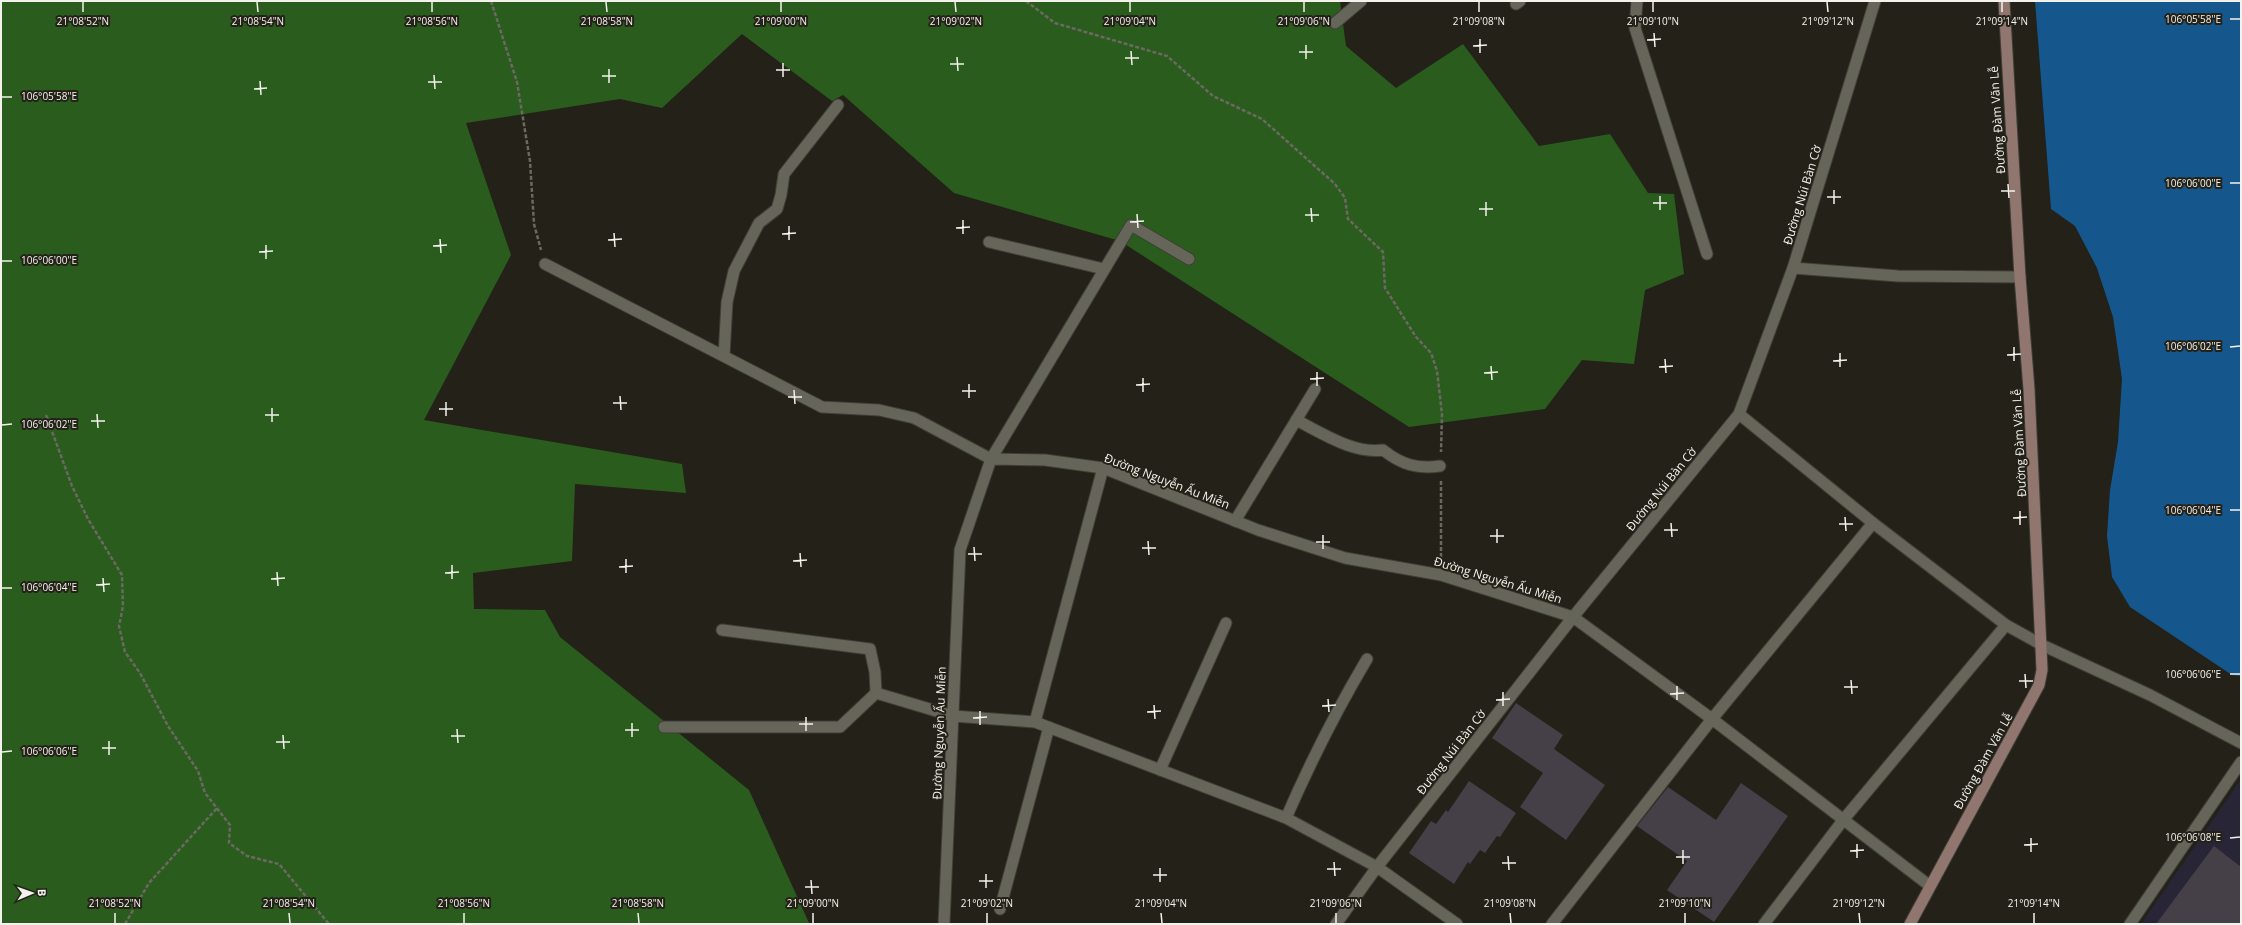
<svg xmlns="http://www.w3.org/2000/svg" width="2242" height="925" font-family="'Open Sans',sans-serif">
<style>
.industrial{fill:#282636}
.forest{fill:#2a5c1e}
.water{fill:#15578c}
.building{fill:#453f47}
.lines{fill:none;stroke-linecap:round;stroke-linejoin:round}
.service-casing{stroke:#3f3e37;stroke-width:13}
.minor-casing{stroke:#3f3e37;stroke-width:13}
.tertiary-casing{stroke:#3f3e37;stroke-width:13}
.secondary-casing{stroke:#3f3e37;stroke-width:13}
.path{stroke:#6b6961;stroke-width:2.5;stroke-dasharray:4 2;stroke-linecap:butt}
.service{stroke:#66655a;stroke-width:11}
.minor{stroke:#66655a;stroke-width:11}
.tertiary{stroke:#66655a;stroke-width:11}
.secondary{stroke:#917670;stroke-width:11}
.ticks{fill:none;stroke:#f3f2ec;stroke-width:1.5}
.labels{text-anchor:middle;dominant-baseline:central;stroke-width:4;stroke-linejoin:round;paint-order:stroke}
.street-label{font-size:12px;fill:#f3f2ec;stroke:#232118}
.ticks-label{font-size:10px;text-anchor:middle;fill:#f3f2ec;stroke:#232118;stroke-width:4;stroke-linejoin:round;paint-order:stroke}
</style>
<rect width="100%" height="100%" fill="#232118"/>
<path class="industrial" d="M2241 779V924H2141L2233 791Z"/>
<path class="forest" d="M1 1H1340L1346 46 1396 88 1463 44 1539 146 1610 134 1648 193 1674 194 1684 274 1645 290 1634 364 1582 360 1545 409 1409 427 1120 241 954 193 843 95 832 101 742 34 662 108 620 99 466 123 511 255 424 420 682 464 686 493 575 484 572 561 473 573 474 609 545 610 560 637 749 790 809 923 1 924Z"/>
<path class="water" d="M2035 1H2241V676L2232 675 2130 607 2112 577 2107 536 2110 490 2118 442 2122 379 2113 317 2097 268 2075 226 2051 209Z"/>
<path class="building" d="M1516 703 1563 735 1554 749 1605 785 1566 840 1520 807 1543 773 1492 738Z
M1469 781 1516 813 1500 837 1497 836 1485 853 1480 850 1470 864 1468 862 1454 884 1409 853 1431 821 1436 824 1446 810 1448 812Z
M1741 783 1788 816 1714 922 1667 890 1687 861 1637 826 1668 787 1716 820Z
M2214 846 2241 867V924H2156Z"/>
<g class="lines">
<g class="service-casing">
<path id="service" d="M724 356 727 302 734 271 759 223 777 209 781 195 784 174 838 105
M722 630 870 649 875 672 876 693"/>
</g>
<g class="minor-casing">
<path id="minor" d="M1637 1 1635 28 1707 254
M1516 4 1520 1
M1335 23 1361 1
M989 242 1104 269
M545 264 822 407 879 410 914 418 991 459 1131 225 1189 259
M1793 268 1898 276 2020 277
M1296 420C1322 433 1353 454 1383 450 1402 465 1417 469 1440 466
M1235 521 1315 389
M1573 617 1712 719 1930 886
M1035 722 1103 468
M664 727H840L876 693 953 716 1035 722 1286 818 1377 867 1457 924
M1160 770 1226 623
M1286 818C1310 763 1336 711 1367 659
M1000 909 1049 727
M1552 924 1712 719 1873 523
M1764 924 1844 819 2006 625
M2130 924 2241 762"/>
</g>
<g class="tertiary-casing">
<path id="tertiary" d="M1739 414 1873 523 2006 625 2042 645 2150 695 2241 743
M944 924 960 550 991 459 1045 460 1103 468 1258 530 1345 558 1441 575 1573 617
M1336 924 1377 867 1573 617 1739 414 1793 268 1875 1"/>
</g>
<g class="secondary-casing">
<path id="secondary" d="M1910 924 2039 685 2042 670 2029 389 2020 277 2004 1"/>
</g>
<path class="path" d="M491 1 517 82 530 161 534 224 541 250
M1026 1 1055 23 1167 56 1213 96 1262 119 1335 184 1345 198 1348 219 1383 252 1385 288 1416 337 1431 353 1437 371 1442 414 1441 452
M46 415 72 486 88 519 122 575 123 606 119 626 125 652 140 673 168 726 198 771 205 793 230 825 229 843 247 856 279 864 329 924
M1441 481V560
M125 924 149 883 218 807"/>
<use href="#service" class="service"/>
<use href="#minor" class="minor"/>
<use href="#tertiary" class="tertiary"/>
<use href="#secondary" class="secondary"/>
</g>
<path class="ticks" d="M83 2V12M257 2 258 12M432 2V12M606 2 607 12M781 2V12M955 2 956 12M1130 2V12M1304 2V12M1479 2V12M1653 2V12M1827 2 1828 12M2002 2V12M2230 19H2240M1654 33 1655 47M1480 39V53M1647 40 1661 39M1306 45V59M1473 46 1487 45M1131 51 1132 65M1299 52H1313M957 57 958 71M1125 58H1139M783 63V77M950 64H964M609 69V83M776 70H790M434 75 435 89M602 76H616M260 81 261 95M428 82H442M254 89 267 88M2 97H12M2230 183H2240M2008 184 2009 198M1834 190V204M2001 191H2015M1660 196V210M1827 197H1841M1486 202V216M1653 203H1667M1311 208 1312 222M1479 209H1493M1137 214 1138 228M1305 215H1319M963 220V234M1130 222 1144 221M789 226V240M956 228 970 227M614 233 615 247M782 234 796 233M440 239 441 253M608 240 622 239M266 245V259M433 246 447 245M259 252 273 251M2 261H12M2014 347V361M2230 347 2240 346M1840 353V367M2007 355 2021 354M1665 359 1666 373M1833 361 1847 360M1491 366 1492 380M1659 367 1673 366M1317 372V386M1484 373 1498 372M1143 378V392M1310 379 1324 378M969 384V398M1136 385 1150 384M794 390 795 404M962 391H976M620 396 621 410M788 397H802M446 402V416M613 403H627M272 408V422M439 409H453M97 414 98 428M265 415H279M91 421H105M2 425 12 424M2230 510H2240M2020 511V525M1845 517 1846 531M2013 518 2027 517M1671 523 1672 537M1839 524H1853M1497 529V543M1664 530H1678M1323 535V549M1490 536H1504M1148 541 1149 555M1316 542H1330M974 547 975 561M1142 548H1156M800 553 801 567M968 554H982M626 559V573M793 561 807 560M452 565V579M619 567 633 566M277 572 278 586M445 573 459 572M103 578 104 592M271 579 285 578M96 585 110 584M2 588H12M2025 674 2026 688M2230 674H2240M1851 680 1852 694M2019 681H2033M1677 686V700M1844 687H1858M1503 692V706M1670 694 1684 693M1328 699 1329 712M1496 700 1510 699M1154 705 1155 719M1322 706 1336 705M980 711V725M1147 712 1161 711M806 717V731M973 718 987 717M632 723V737M799 724H813M457 729 458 743M625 730H639M283 735 284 749M451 736H465M109 741V755M276 742H290M102 748H116M2 752 12 751M2031 838V852M2230 838 2240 837M1857 844V858M2024 845 2038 844M1683 850V864M1850 851 1864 850M1508 856 1509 870M1676 857H1690M1334 862 1335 876M1502 863H1516M1160 868V882M1327 869H1341M986 874V888M1153 875H1167M811 880 812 894M979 881H993M805 887H819M115 913V923M289 913 290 923M464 913V923M638 913 639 923M813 913V923M987 913V923M1161 913 1162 923M1336 913V923M1510 913 1511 923M1685 913V923M1859 913 1860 923M2034 913V923"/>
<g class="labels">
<g class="street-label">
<text transform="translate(1997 120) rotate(-94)">Đường Đàm Văn Lễ</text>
<text transform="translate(1802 195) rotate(-73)">Đường Núi Bàn Cờ</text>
<text transform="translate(2019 443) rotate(-93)">Đường Đàm Văn Lễ</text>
<text transform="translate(1167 481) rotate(21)">Đường Nguyễn Ấu Miễn</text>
<text transform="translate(1661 489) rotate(-51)">Đường Núi Bàn Cờ</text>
<text transform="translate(1498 580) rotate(17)">Đường Nguyễn Ấu Miễn</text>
<text transform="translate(939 733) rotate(-88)">Đường Nguyễn Ấu Miễn</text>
<text transform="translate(1451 752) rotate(-52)">Đường Núi Bàn Cờ</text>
<text transform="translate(1983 761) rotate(-61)">Đường Đàm Văn Lễ</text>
</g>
</g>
<g class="ticks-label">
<text x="2193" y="23">106°05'58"E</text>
<text x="83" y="25">21°08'52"N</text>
<text x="258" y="25">21°08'54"N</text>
<text x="432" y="25">21°08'56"N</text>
<text x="607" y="25">21°08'58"N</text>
<text x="781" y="25">21°09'00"N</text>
<text x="956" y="25">21°09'02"N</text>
<text x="1130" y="25">21°09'04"N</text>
<text x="1304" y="25">21°09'06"N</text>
<text x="1479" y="25">21°09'08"N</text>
<text x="1653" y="25">21°09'10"N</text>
<text x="1828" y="25">21°09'12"N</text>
<text x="2002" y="25">21°09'14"N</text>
<text x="49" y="100">106°05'58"E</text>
<text x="2193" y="187">106°06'00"E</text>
<text x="49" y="264">106°06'00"E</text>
<text x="2193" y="350">106°06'02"E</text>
<text x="49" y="428">106°06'02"E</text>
<text x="2193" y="514">106°06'04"E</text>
<text x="49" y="591">106°06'04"E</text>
<text x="2193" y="678">106°06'06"E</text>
<text x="49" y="755">106°06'06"E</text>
<text x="2193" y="841">106°06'08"E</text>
<text x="115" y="907">21°08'52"N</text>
<text x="289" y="907">21°08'54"N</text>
<text x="464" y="907">21°08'56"N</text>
<text x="638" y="907">21°08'58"N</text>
<text x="813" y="907">21°09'00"N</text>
<text x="987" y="907">21°09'02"N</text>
<text x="1161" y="907">21°09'04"N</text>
<text x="1336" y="907">21°09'06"N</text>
<text x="1510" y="907">21°09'08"N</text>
<text x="1685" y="907">21°09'10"N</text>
<text x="1859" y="907">21°09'12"N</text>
<text x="2034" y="907">21°09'14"N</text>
</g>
<rect width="2242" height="925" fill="none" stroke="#f3f2ec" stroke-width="4"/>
<g transform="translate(32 893) rotate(88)" stroke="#232118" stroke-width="3" paint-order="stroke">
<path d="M0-3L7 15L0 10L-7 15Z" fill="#f3f2ec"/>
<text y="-6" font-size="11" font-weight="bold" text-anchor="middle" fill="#f3f2ec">B</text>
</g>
</svg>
